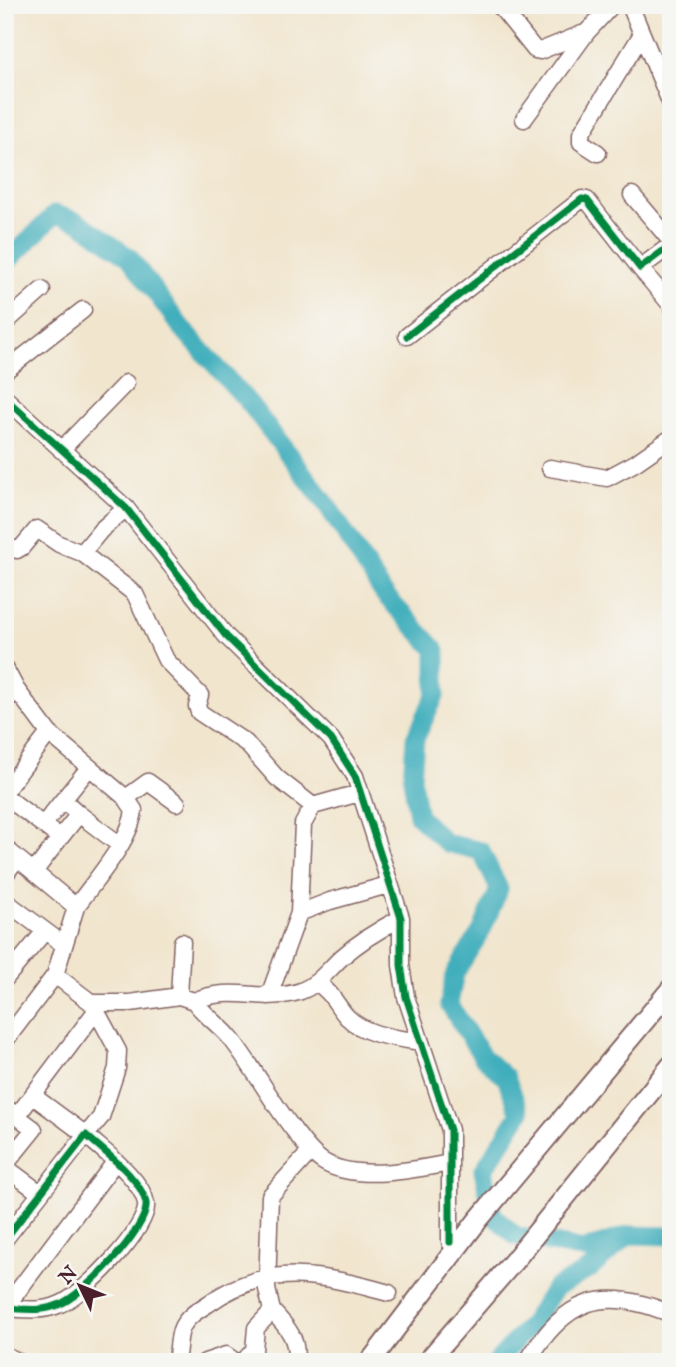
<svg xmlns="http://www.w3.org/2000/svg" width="676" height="1367" font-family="'IM FELL English',serif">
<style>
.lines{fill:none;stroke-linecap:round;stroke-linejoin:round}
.river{stroke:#40aebc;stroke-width:19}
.minor-casing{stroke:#846464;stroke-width:19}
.major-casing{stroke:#846464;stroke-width:23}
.minor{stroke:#fff;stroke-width:16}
.major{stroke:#fff;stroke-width:19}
.cycleway-casing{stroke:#f6f6f2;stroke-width:11}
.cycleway{stroke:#00873e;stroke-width:7}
</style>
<rect width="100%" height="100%" fill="#f6f6f2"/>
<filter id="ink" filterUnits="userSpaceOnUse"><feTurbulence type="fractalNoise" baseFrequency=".0143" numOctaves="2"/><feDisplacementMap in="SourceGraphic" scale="14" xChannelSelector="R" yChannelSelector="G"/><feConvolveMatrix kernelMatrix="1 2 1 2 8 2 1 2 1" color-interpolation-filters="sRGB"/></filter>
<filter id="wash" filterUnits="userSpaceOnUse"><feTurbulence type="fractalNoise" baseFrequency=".00686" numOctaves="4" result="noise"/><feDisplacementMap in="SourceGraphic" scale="28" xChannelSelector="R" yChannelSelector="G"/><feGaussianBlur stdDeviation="1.57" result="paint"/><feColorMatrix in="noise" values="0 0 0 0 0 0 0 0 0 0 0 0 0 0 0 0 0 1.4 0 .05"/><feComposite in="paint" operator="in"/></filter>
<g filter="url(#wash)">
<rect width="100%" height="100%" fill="#f1e5cd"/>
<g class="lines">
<path class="river" d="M5 264 55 214 79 222 129 257 181 327 249 403 325 502 384 594 436 650V694L415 739 412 779 418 816 446 843 481 851 499 889 482 930 455 973 449 1004 482 1056 506 1078 520 1113 483 1171 493 1215 516 1236 584 1250 629 1235
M496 1362 531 1324 555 1288 590 1269 629 1235 671 1236"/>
</g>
</g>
<g filter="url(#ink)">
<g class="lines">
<g class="minor-casing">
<path id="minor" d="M499 5 535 50 540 51 587 32
M630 5 671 104
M524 119 587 32 612 5
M598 153 581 142V134L642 34
M632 195 671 241
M640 268 671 305
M5 323 42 290
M407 336 582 199 587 200 640 268 671 245
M5 371 83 310
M5 398 126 508 226 636 331 739 355 776 401 918V965L406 997 450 1130V1242
M61 450 126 383
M550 468 607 478 635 463 671 438
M126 508 101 530 82 553 135 594 166 660 200 695 197 706 199 712 246 743 277 778 313 806
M5 546 17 550 22 547 37 529 59 544 82 553
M5 668 16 689 5 702
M5 791 49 733 16 689
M359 793 313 806 303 824 299 913 330 901 388 885
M5 796 60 838 34 872
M126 798 148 782 177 803
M79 814 63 800 88 769
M43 825 63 800
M60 838 79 814 120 845
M5 848 76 907C94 881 131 841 134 810L126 798 49 733
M5 875 17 858
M5 901 64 945
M55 975 76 907
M5 979 45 931
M317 983C332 992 336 1005 347 1017 366 1036 396 1038 421 1042
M179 996 182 942
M269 996 299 913
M194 1001C205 1016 221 1026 232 1040 254 1068 271 1101 293 1129 302 1141 310 1153 322 1161 354 1182 414 1170 449 1163
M92 1003H130L179 996 194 1001C233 984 263 1004 301 991 319 984 328 970 342 957 360 941 380 929 401 918
M5 1041 55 975 92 1003 118 1051 117 1068 101 1117 86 1135 33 1096
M5 1107 34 1129 5 1165
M17 1116 96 1011
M5 1167 40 1193
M5 1239 86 1135C104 1152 141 1178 146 1203 150 1227 82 1297 58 1305 42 1312 23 1309 5 1308
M5 1308 115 1162
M272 1311C287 1327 299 1339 295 1362
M5 1355 19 1362
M176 1362C178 1352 178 1339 181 1330 185 1318 198 1310 208 1304 267 1261 323 1275 389 1293
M205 1362 226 1355 236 1362
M243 1362 254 1350 256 1328 272 1311 267 1289 270 1196 310 1152
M527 1362C565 1299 602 1285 671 1314"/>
</g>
<g class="major-casing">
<path id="major" d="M370 1362 478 1220 671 989
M427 1362 513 1262 671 1066"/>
</g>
<use href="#minor" class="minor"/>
<use href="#major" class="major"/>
<g class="cycleway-casing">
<path id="cycleway" d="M407 336 582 199 587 200 640 268 671 245
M5 398 126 508 226 636 331 739 355 776 401 918V965L406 997 450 1130V1242
M5 1239 86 1135C104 1152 141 1178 146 1203 150 1227 82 1297 58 1305 42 1312 23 1309 5 1308"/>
</g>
<use href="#cycleway" class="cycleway"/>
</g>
</g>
<rect width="676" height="1367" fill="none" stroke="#f6f6f2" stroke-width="28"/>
<g transform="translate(80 1286) rotate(313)" stroke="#f6f6f2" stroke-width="5" paint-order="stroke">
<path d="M0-5L12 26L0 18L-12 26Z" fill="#4a1f2b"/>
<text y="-10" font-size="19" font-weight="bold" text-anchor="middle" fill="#4a1f2b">N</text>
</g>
</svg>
